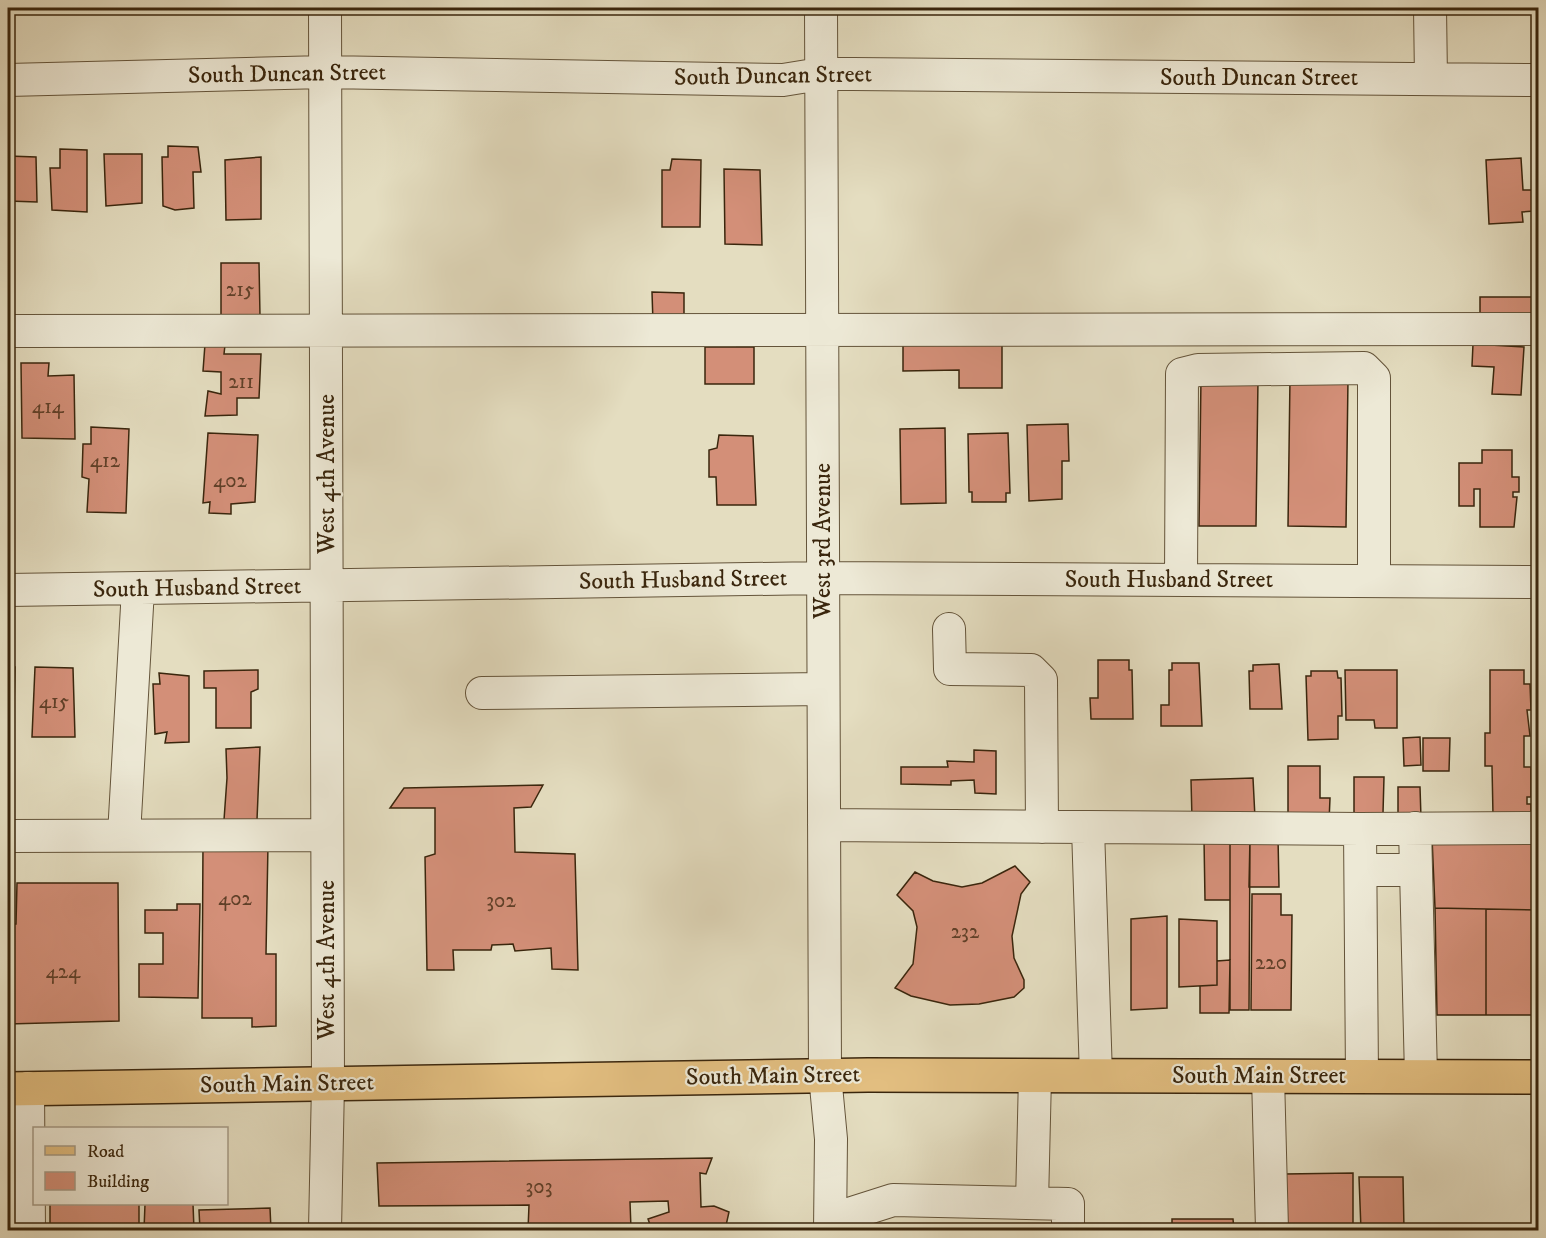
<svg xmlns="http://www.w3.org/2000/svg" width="1546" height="1238" font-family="'IM FELL DW Pica',serif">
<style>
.building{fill:#d38f78;stroke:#3a260d;stroke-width:1.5}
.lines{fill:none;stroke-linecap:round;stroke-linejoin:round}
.minor-casing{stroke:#64543a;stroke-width:34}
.major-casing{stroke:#3a260d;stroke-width:36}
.minor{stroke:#ede9d6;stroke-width:32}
.major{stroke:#e2be80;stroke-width:33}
.labels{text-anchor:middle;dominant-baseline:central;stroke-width:4.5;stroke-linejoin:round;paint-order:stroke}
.number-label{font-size:21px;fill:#604028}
.street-label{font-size:24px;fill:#3a260d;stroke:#ede9d6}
</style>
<rect width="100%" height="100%" fill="#e4ddc0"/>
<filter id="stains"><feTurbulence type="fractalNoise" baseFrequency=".00333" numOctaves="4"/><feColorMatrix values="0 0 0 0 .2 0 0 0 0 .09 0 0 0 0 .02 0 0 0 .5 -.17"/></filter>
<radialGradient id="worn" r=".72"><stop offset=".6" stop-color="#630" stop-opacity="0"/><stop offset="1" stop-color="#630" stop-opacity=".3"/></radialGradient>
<path class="building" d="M716 8H756V9L716 10Z
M168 146 198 147 201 172H193L194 208 175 210 163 206 162 157H168Z
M60 149 87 150V212L52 210 50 168H60Z
M104 154H142V203L106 206Z
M8 156 36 157 37 202 8 201Z
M261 157V219L226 220 225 160Z
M1521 158 1523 190H1533L1534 211 1522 212 1523 222 1489 224 1486 160Z
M672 159 701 160 700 227H662V170H670Z
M724 169 760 170 762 245 725 244Z
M221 263H259L260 316H221Z
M652 292 684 293V323H653Z
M1480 297H1537V321H1480Z
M205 344 225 345 224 354H261L259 398H237V415L205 416 208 391 221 394V372L203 371Z
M1002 344V388H959V370L903 371V345Z
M1473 344 1524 347 1521 395 1492 394 1494 367 1472 366Z
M705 347H754V384H705Z
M21 363H49L48 376 74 375 75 439 22 438Z
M1201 378 1258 379 1256 526H1199Z
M1290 378 1348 379 1346 527 1288 526Z
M1068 424 1069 461H1062V499L1029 501 1027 425Z
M91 427 129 429 126 513 87 512 89 479 82 477 83 444H91Z
M945 428 946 503 901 504 900 429Z
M208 433 258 435 255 502 231 504V514L209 513 210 502 203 503Z
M1008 433 1010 493H1006V502H972V492H969L968 434Z
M719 435 753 436 756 505H717L716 477H709V450L717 448Z
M1482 450H1512V477H1519V492H1513V497H1517L1514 527H1480V489H1474V506H1459V463H1482Z
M1098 660H1129V670H1132L1133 719H1091L1090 698H1098Z
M1172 663H1199L1202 726H1161V705H1169V670H1172Z
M1279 664 1282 709H1250L1249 671H1253V665Z
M8 667H15L14 707H8V716Z
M35 667 73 668 75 737H32Z
M258 670V689L251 692V728H216V688H204V671Z
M1345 670H1397V728H1375L1374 720H1346Z
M1490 670H1524V684H1530L1531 710H1527L1530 736H1524V767H1531V797H1527V804H1531V814L1493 815 1492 766H1485V733H1490Z
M1311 671H1337L1338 678H1341L1342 716H1338V739L1308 740 1306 676H1311Z
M159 673 189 676V742L165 743 167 732 155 734 153 684H160Z
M1420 737 1421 765 1404 766 1403 738Z
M1423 738H1450L1449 771H1423Z
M260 747 257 820H224L227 778 226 749Z
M974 750 996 751V794L975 793 974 780 951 781V785L901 784V767H948L947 761 974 762Z
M1288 766H1320V798H1330L1329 822 1288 821Z
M1354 777H1384L1383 813H1354Z
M1253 778 1255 818 1192 819 1191 780Z
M543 785 531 807 514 808 515 852 575 854 578 970 552 969 551 948 515 951 513 944 492 945 491 950H453L454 970H427L425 857 435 854V808H390L404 788Z
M1398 787H1420L1421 818H1398Z
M1230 837H1250L1249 1010H1230Z
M1230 837V900H1205L1204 839Z
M1250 837H1278L1279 887H1249Z
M1538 837V910L1435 908 1432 838Z
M203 843 268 844 266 954H276V1026L252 1027V1018H202Z
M1015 866 1030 882 1021 894 1012 936 1014 958 1024 980V988L1014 997 979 1004 950 1005 911 996 895 988 913 964 917 927 913 911 897 895 915 872 933 881 962 887 982 883Z
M17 883H118L119 1021 8 1024V924H16Z
M1252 894H1281V915H1292L1291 1010H1251Z
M177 904H200L198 998 139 997V964H163V933H145V910H177Z
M1435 908 1486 909V1015H1437Z
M1486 909 1538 910V1015H1486Z
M1167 916V1008L1131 1010V919Z
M1179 919 1217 921V985L1179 987Z
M1230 960 1229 1013H1200V986L1217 985V961Z
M712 1158 706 1174 700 1173 701 1207 714 1206 729 1212 725 1230H652L648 1219 669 1212 668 1201 630 1202 631 1229 544 1230H528L529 1205 379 1206 377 1163Z
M1353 1173V1230L1285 1229V1174Z
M1359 1177H1403L1404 1230H1361Z
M50 1204H139V1230H50Z
M145 1204H193L194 1230H144Z
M270 1208 271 1230H200L199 1210Z
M1172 1219H1233L1234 1230H1172Z
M1529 1227V1230H1470V1228Z
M1470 1228V1230H1424V1229Z"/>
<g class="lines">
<g class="minor-casing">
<path id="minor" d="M821 8 825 1075 831 1139 830 1230
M1430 8 1431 79
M8 80 325 72 783 80 820 74H853L1538 80
M8 331 1538 329
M1181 580 1182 374 1198 370 1364 368 1374 378V581
M8 590 823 578 1538 582
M949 629 950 669 1031 670 1041 680 1042 827
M482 693 823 689
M824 825 1360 829 1538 828
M1088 828 1096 1076
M1415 828 1421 1076
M1360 829 1362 1077
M124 835 138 589
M8 836 327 835
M1361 870H1416
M1268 1076 1272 1230
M28 1088 29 1230
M1032 1203 1035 1076
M830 1224 849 1214 893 1200 1068 1204V1230
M325 1230 328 1084 325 8"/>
</g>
<g class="major-casing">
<path id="major" d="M8 1089 868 1075 1538 1077"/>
</g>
<use href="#minor" class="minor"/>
<use href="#major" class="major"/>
</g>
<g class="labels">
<g class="number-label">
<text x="240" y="290">215</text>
<text x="241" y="382">211</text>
<text x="48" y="407">414</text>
<text x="105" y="461">412</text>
<text x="230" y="481">402</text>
<text x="54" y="702">415</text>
<text x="235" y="899">402</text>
<text x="501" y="901">302</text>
<text x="965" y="932">232</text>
<text x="1271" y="963">220</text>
<text x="63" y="972">424</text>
<text x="539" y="1187">303</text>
</g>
<g class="street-label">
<text transform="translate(287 74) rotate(-1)">South Duncan Street</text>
<text transform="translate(773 76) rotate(-1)">South Duncan Street</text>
<text x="1259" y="78">South Duncan Street</text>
<text transform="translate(327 474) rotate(-90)">West 4th Avenue</text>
<text transform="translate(823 541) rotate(-90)">West 3rd Avenue</text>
<text transform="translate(683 580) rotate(-1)">South Husband Street</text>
<text x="1169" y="580">South Husband Street</text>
<text transform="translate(197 588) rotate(-1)">South Husband Street</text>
<text transform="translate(327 960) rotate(-90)">West 4th Avenue</text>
<text transform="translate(773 1076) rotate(-1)">South Main Street</text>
<text x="1259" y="1076">South Main Street</text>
<text transform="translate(287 1084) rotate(-1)">South Main Street</text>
</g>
</g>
<rect width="1546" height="1238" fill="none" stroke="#e4ddc0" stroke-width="30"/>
<rect x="9" y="9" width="1528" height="1220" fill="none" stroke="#3a260d" stroke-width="3"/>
<rect x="15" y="15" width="1516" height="1208" fill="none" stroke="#3a260d" stroke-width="1.5"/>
<rect x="33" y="1127" width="195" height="78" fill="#ede9d6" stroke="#a59b86" stroke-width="1.5"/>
<rect x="45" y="1146" width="30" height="9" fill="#e2be80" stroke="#a59b86" stroke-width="1.5"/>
<text x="87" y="1157" font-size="18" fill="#3a260d">Road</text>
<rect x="45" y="1172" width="30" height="18" fill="#d38f78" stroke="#a59b86" stroke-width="1.5"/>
<text x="87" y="1187" font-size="18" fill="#3a260d">Building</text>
<rect width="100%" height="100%" filter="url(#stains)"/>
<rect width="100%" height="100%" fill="url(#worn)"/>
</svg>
